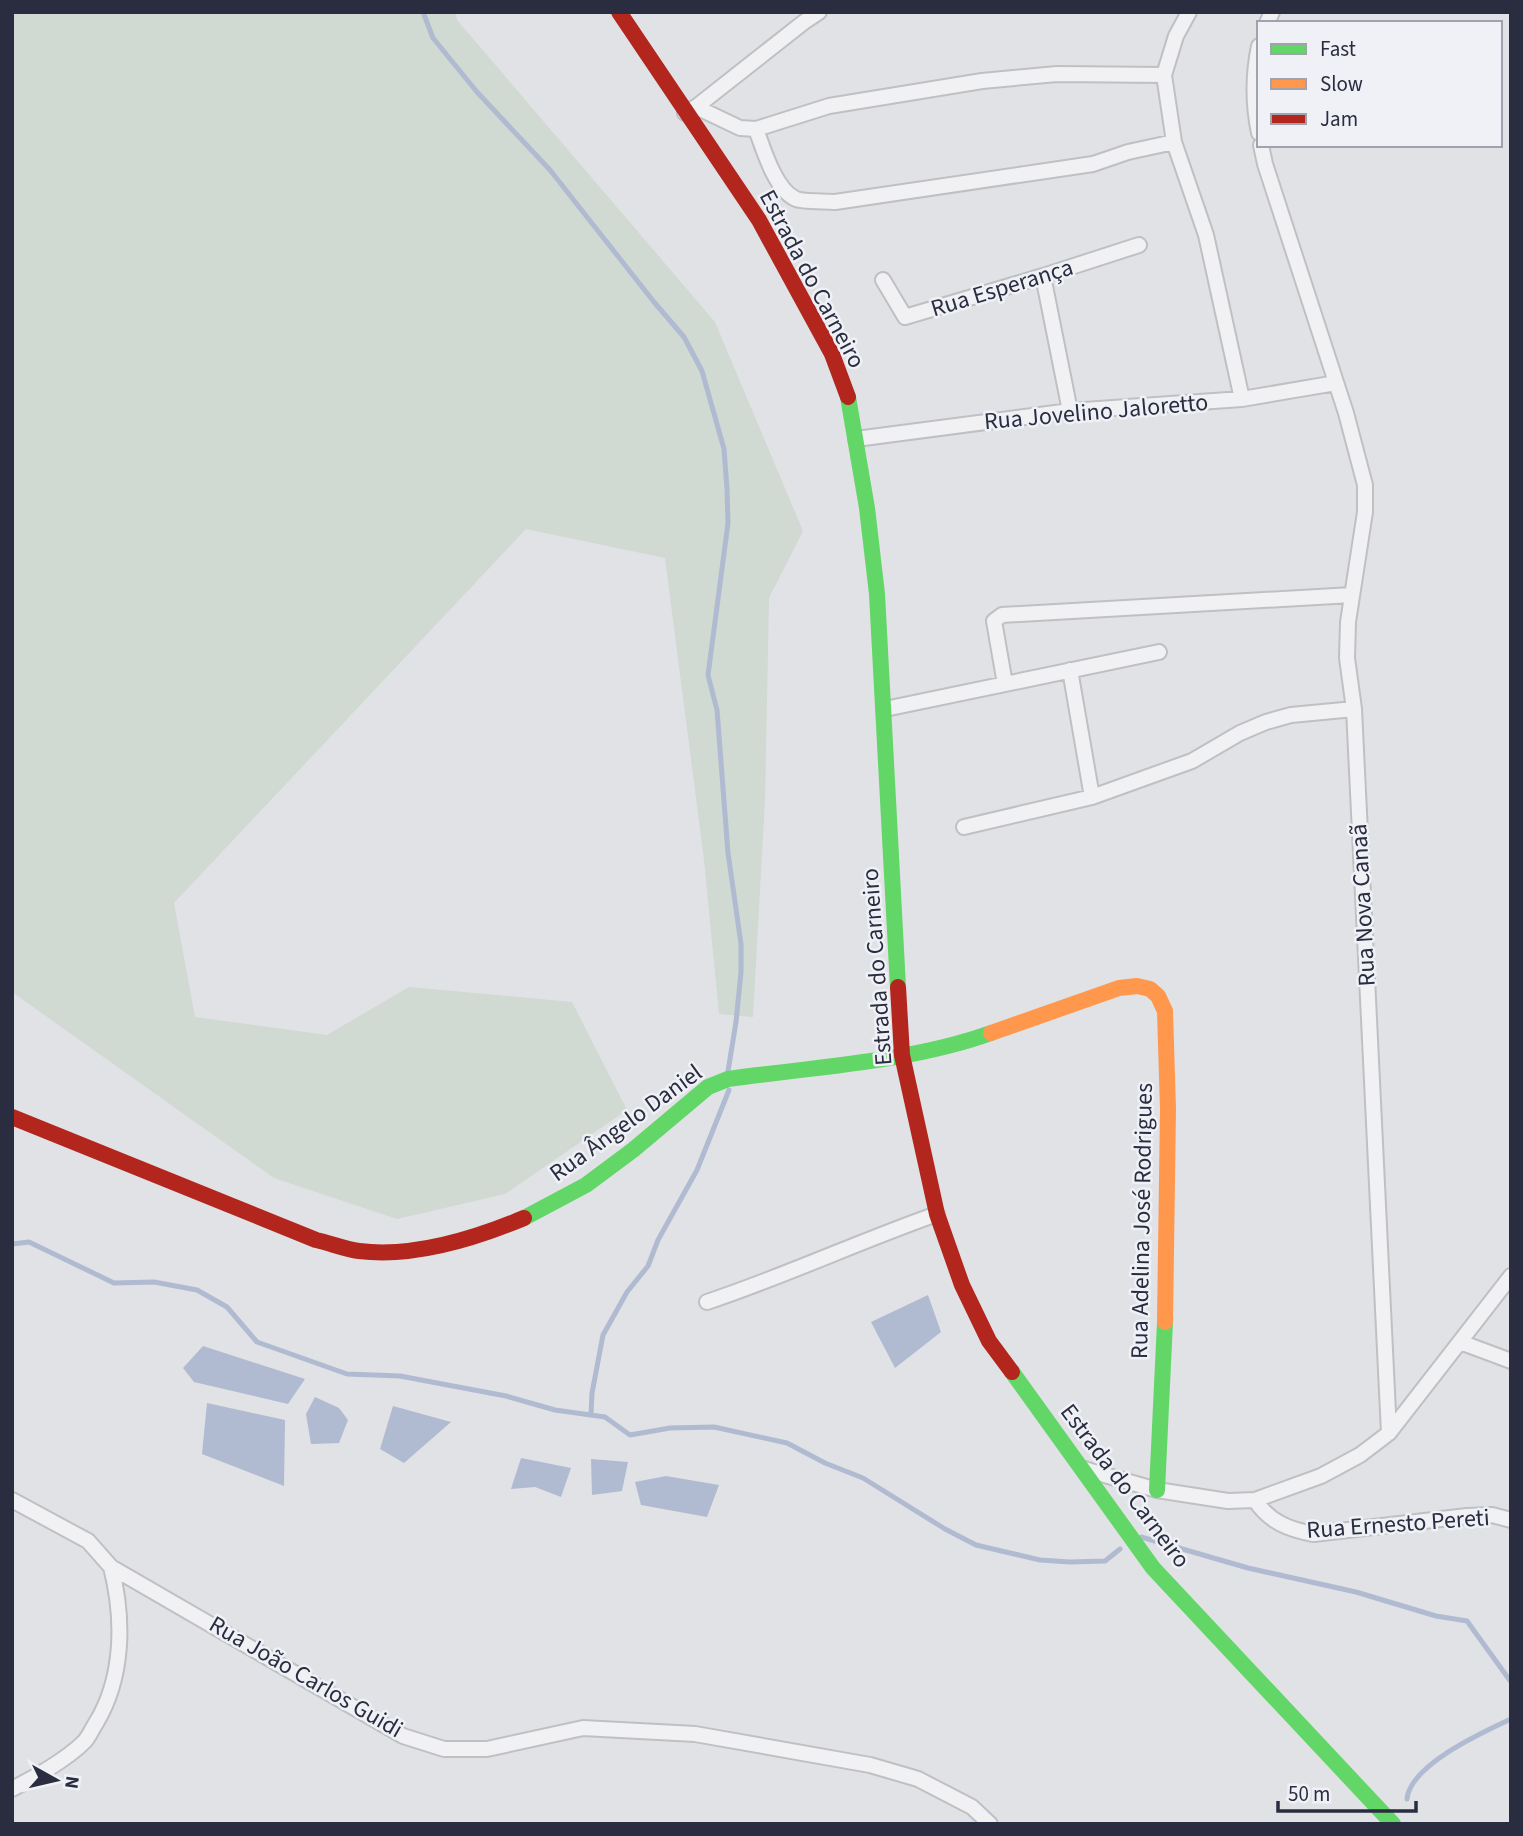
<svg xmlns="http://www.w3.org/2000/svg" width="1523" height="1836" font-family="'Source Sans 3',sans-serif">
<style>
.green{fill:#d0d9d2}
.water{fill:#b0bad1}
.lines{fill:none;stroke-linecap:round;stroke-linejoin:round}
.stream{stroke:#b0bad1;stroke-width:5}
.street-casing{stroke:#bfc0c4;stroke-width:18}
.street{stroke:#f1f1f3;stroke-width:14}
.fast{stroke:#63d668;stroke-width:16}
.slow{stroke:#ff974d;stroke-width:16}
.jam{stroke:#b3261e;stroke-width:16}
.labels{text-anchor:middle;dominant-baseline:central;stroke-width:5;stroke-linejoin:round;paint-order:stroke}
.street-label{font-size:24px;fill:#292d3f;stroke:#eff1f6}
</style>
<rect width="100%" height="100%" fill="#e1e2e6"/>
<path class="green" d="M12 12H455L457 20 715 322 803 531 769 598 765 800 753 1017 719 1014 704 860 665 558 526 529 174 903 195 1017 327 1035 409 987 572 1002 627 1110 505 1194 397 1219 274 1178 12 992Z"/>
<path class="water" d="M928 1295 941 1332 895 1368 871 1322Z
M203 1346 305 1379 288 1404 194 1382 183 1368Z
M315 1397 339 1408 348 1420 339 1443 311 1444 306 1414Z
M207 1403 285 1420 284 1486 202 1454Z
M393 1406 451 1422 404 1463 380 1449Z
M521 1458 571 1468 561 1497 535 1487 511 1489Z
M591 1459 628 1462 622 1491 592 1495Z
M666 1476 719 1485 707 1517 641 1505 635 1482Z"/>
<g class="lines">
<path class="stream" d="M423 12 433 38 477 92 550 170 654 302 684 337 702 371 724 449 727 489 728 523 708 675 717 710 728 853 741 944V972L736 1022 728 1071
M12 1244 29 1242 114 1283 154 1282 197 1290 227 1307 257 1342 347 1374 400 1376 506 1396 555 1410 605 1417 630 1435 670 1428 714 1427 787 1443 825 1463 863 1478 945 1529 976 1545 1040 1560 1070 1562 1105 1561 1120 1549
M591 1415 592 1393 603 1335 627 1292 648 1266 658 1240 697 1170 729 1090
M1141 1537 1248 1568 1356 1592 1436 1616 1467 1621 1511 1682
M1407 1799C1410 1765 1483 1732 1511 1719"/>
<g class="street-casing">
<path id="street" d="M1189 12 1176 36 1164 75 1174 142 1206 235 1242 399
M1267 23 1272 12
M1259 46C1253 75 1253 104 1259 133
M696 107 804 22 819 12
M685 113 696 107 740 128 756 129 829 106 982 81 1057 74 1164 75
M756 129C763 148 775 190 796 199 803 202 826 201 835 202L1093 164 1128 152 1174 142
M1261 145 1265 164 1346 413 1365 485V512L1348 622 1347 658 1354 709 1389 1433
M1043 276 1070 411
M883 280 905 317 1043 276 1139 245
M856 439 1070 411 1242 399 1336 383
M1070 670 1092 797
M1005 684 994 621 1002 615 1352 595
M885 709 1159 652
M964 827 1092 797 1192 761 1240 733 1266 722 1291 715 1354 709
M707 1302C785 1276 860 1241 937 1214
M1460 1342 1511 1361
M1084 1469 1157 1490 1228 1501 1255 1500 1321 1476 1360 1455 1389 1433 1511 1276
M12 1500 88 1541 111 1567 403 1736 444 1749H487L583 1728 695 1734 870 1765 918 1779 972 1807 990 1824
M1255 1500C1269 1522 1290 1530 1314 1534L1467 1516 1492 1515 1511 1520
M12 1789C34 1778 67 1759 84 1742 89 1737 92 1729 96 1723 124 1677 124 1618 111 1567"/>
</g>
<use href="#street" class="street"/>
<path class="fast" d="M848 397 867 508 877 594 898 987
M524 1218 586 1185 633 1150 708 1087 728 1079C814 1067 910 1062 991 1033
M1012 1372 1153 1568 1393 1824
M1157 1490 1165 1322"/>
<path class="slow" d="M991 1033 1119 988 1137 986 1150 989 1158 996 1165 1011 1168 1109 1165 1322"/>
<path class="jam" d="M619 12 759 220 832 354 848 397
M898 987 902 1055 937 1214 962 1285 989 1341 1012 1372
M12 1117 316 1240C330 1243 344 1249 359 1251 414 1258 474 1239 524 1218"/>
</g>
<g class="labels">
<g class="street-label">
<text transform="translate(812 279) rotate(62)">Estrada do Carneiro</text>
<text transform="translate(1002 288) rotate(-17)">Rua Esperança</text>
<text transform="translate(1096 412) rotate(-5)">Rua Jovelino Jaloretto</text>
<text transform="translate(1363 905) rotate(-93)">Rua Nova Canaã</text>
<text transform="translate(877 967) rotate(-94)">Estrada do Carneiro</text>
<text transform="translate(626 1123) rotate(-36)">Rua Ângelo Daniel</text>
<text transform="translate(1142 1221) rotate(-89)">Rua Adelina José Rodrigues</text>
<text transform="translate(1125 1486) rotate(53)">Estrada do Carneiro</text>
<text transform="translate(1398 1524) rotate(-4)">Rua Ernesto Pereti</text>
<text transform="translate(306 1677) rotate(30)">Rua João Carlos Guidi</text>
</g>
</g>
<rect width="1523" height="1836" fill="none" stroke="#292d3f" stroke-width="28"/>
<rect x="1257" y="21" width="245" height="126" fill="#eff1f6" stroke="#a0a3ad" stroke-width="2"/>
<rect x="1271" y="44" width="35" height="10" fill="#63d668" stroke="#a0a3ad" stroke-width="2"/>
<text x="1320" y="56" font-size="21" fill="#292d3f">Fast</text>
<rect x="1271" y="79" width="35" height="10" fill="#ff974d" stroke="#a0a3ad" stroke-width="2"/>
<text x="1320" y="91" font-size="21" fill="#292d3f">Slow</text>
<rect x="1271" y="114" width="35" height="10" fill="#b3261e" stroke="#a0a3ad" stroke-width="2"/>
<text x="1320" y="126" font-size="21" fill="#292d3f">Jam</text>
<g transform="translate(56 1780) rotate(98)" stroke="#eff1f6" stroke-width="5" paint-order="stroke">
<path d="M0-5L12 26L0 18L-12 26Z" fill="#292d3f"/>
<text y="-10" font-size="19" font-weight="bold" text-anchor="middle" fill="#292d3f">N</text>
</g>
<path d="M1278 1801v10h138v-10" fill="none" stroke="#292d3f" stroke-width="3.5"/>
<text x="1288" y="1801" font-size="21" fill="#292d3f" stroke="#eff1f6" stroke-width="5" paint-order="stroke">50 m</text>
</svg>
